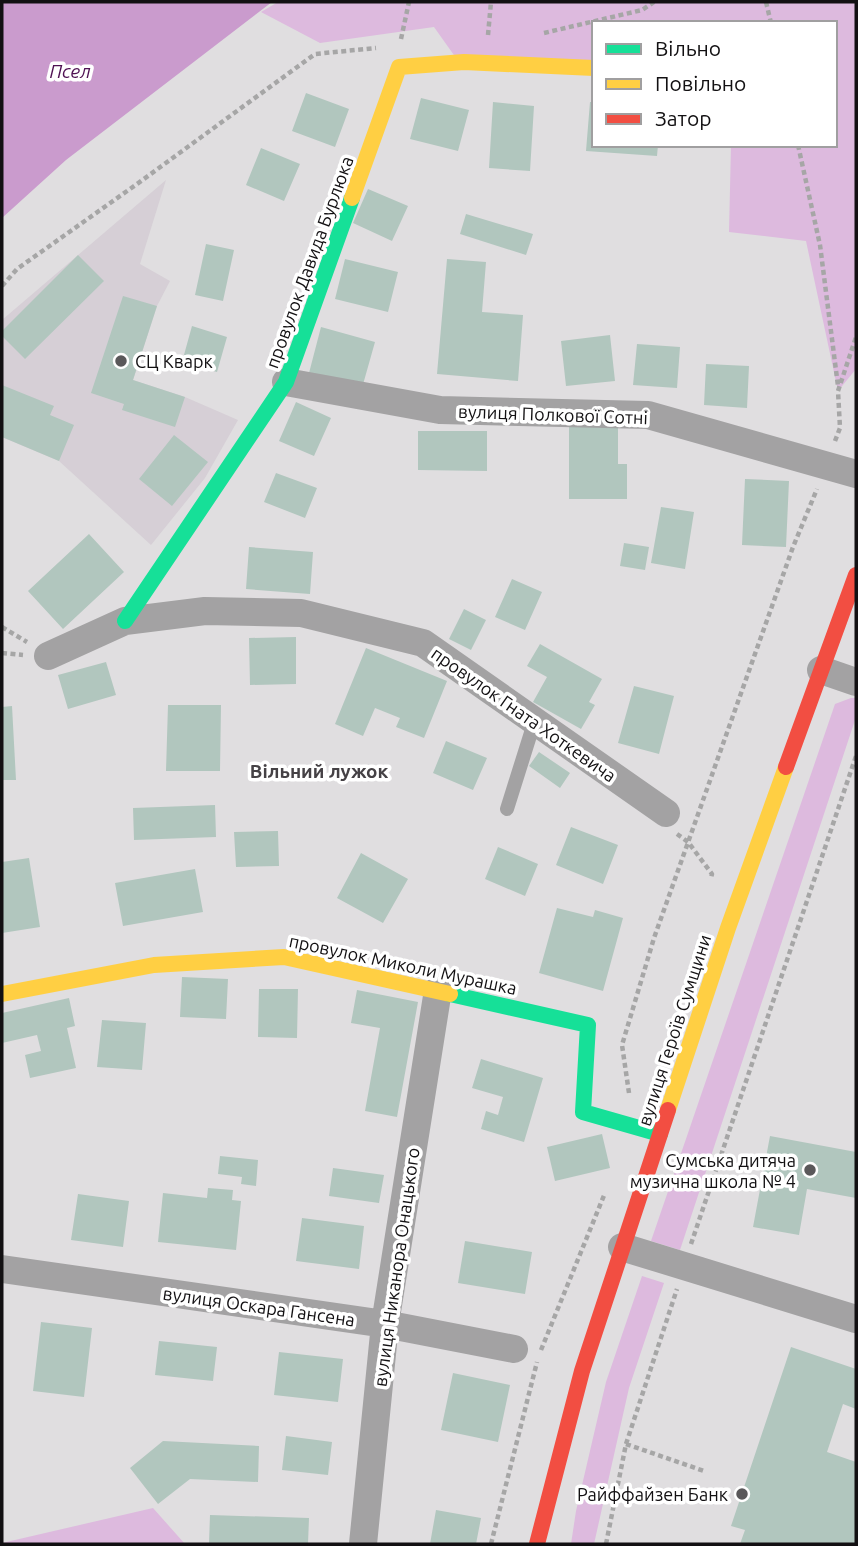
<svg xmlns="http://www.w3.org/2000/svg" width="858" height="1546" font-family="Ubuntu,sans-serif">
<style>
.built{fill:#d6cfd6}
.green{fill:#ddbade}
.water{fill:#ca9bcd}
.building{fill:#b1c6be}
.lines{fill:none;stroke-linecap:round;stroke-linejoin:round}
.path{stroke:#a6a6a6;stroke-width:4.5;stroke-dasharray:5 3.5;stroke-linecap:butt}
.lane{stroke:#a3a2a3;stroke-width:14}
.street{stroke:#a3a2a3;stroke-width:28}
.fast{stroke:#16e098;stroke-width:16}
.slow{stroke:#ffcf43;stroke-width:16}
.jam{stroke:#f24e42;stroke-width:16}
.poi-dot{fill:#5a585a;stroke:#fff;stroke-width:2.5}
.labels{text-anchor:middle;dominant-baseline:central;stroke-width:7;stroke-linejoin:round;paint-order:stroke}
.street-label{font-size:18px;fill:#121012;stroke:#fff}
.poi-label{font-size:18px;fill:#121012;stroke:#fff;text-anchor:end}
.water-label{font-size:19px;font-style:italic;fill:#4f1153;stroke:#fff}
.neighbourhood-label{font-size:19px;font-weight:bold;fill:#454145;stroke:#fff}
</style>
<rect width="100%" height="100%" fill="#e0dee0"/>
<path class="built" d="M166 180 140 264 170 281 157 306 133 380 185 397 238 420 205 478 151 545 59 461 2 437V320Z"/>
<path class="green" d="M278 2H856V369L838 391 806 241 729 232 731 145H835V23H594V62L456 58 434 27 320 43 261 12Z
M851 698H856V717L680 1250 651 1241 835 704Z
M642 1276 664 1283 629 1388 594 1544H571L576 1511 606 1382Z
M153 1508 185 1544H2V1543Z"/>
<path class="water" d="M2 2H272L66 160 2 218Z"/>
<path class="building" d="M306 93 349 109 335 147 292 131Z
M421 98 469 110 458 151 410 139Z
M493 102 534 106 530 171 489 168Z
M590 102H594V145H658L657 156 586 151Z
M261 148 300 164 284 201 246 185Z
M368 189 408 206 392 241 353 223Z
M466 214 533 234 526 255 460 234Z
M206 244 234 250 223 301 195 295Z
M78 255 104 281 25 359 2 336V331Z
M345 259 398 272 388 312 335 299Z
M447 259 486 262 482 312 523 315 518 381 437 374Z
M123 296 157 306 133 380 185 397 175 427 122 410 124 404 91 393Z
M192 326 227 337 217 372 182 362Z
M321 327 375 342 362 388 309 373Z
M610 335 615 381 566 386 561 341Z
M637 344 680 347 677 388 633 385Z
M706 364 749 366 747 408 704 405Z
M2 385 54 406 50 415 74 425 59 461 2 437Z
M296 402 331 418 314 456 279 441Z
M569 425H618V464H627V499H569Z
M418 431H487V471L418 470Z
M174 435 208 462 172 506 139 479Z
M276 473 317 488 305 518 264 502Z
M745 479 789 481 786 547 742 545Z
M661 507 694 512 685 569 651 563Z
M89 534 124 572 63 629 28 591Z
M624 543 649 547 645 570 620 566Z
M249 547 313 552 310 594 246 589Z
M512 579 542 592 525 630 495 617Z
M464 609 486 620 471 650 449 639Z
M296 637V684L250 685 249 638Z
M540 644 602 679 589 702 595 705 581 729 533 702 547 677 527 666Z
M366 648 447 681 424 738 396 727 400 718 375 708 363 736 335 724Z
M106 662 116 695 68 709 58 675Z
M634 686 674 696 659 754 618 743Z
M168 705H221L220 771H166Z
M12 706 16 780H2V707Z
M446 741 487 758 473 790 433 773Z
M539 752 570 773 560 788 529 766Z
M215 805 216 837 134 840 133 808Z
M571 827 618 845 603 884 556 865Z
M278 831 279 866 236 867 234 832Z
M498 847 538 864 525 896 485 879Z
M361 853 408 879 383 923 337 898Z
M29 858 40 927 2 933V862Z
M195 869 203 912 123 926 115 883Z
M557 908 593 917 595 910 623 918 603 991 539 973Z
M182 977 228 979 226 1019 180 1017Z
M259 989H298L297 1038 258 1037Z
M357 990 418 1002 397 1117 365 1111 380 1028 351 1023Z
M69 998 75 1026 67 1028 76 1068 30 1078 25 1055 41 1051 37 1035 2 1043V1013Z
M102 1020 146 1023 142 1070 97 1067Z
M481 1059 543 1078 524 1142 481 1129 486 1111 498 1115 503 1097 472 1088Z
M602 1134 610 1168 555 1181 547 1147Z
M770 1136 856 1152V1198L807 1189 799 1235 753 1227Z
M220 1156 258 1160 256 1186 241 1184 242 1177 218 1174Z
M333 1168 384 1175 379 1203 329 1196Z
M208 1188 233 1190 232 1200 241 1201 236 1250 158 1242 163 1193 207 1198Z
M78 1194 129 1201 123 1247 71 1240Z
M302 1218 364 1226 359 1269 296 1261Z
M465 1241 532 1252 525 1294 458 1283Z
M41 1322 92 1328 84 1397 33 1391Z
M159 1341 217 1347 213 1381 155 1375Z
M791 1347 856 1369V1409L843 1404 827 1452 856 1462V1544H740L745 1530 731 1526Z
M279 1352 343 1359 338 1402 274 1395Z
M453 1373 510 1385 498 1442 441 1430Z
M286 1436 332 1442 328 1475 282 1470Z
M163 1441 259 1446 258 1482 190 1479 158 1504 130 1468Z
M436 1510 481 1518 476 1544H430Z
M210 1515 309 1518 308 1544H209Z"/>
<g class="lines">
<path class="path" d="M766 2 771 23
M544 33 642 10 654 2
M488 35 491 2
M401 39 409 2
M798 145 820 245 838 386
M2 286 17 269 137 184 315 54 376 48
M835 441 840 428 838 391 856 337
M2 627 27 642
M2 653 23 655
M677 834 688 842 712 874 711 878
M629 1093 622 1045 654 938 793 547 817 489
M691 1244 856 756
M541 1350 605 1193
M626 1444 704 1471
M491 1544 537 1362
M606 1544 626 1444 677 1289"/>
<path class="lane" d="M507 809 534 723"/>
<path class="street" d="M286 382 440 410 648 415 856 474
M48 656 125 621 205 611 301 613 423 643 666 813
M821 670 856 682
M622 1247 856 1319
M2 1269 385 1324 514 1349
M363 1544 385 1324 438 990"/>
<path class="fast" d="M125 621 286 382 352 198
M450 994 588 1025 583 1112 660 1134"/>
<path class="slow" d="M352 198 399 67 464 62 594 68
M2 994 154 965 284 957 450 994
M668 1110 728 928 786 767"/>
<path class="jam" d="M786 767 856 575
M537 1544 582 1371 668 1110"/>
</g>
<g class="poi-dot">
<circle cx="121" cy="361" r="7"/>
<circle cx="810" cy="1170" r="7"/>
<circle cx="742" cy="1494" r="7"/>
</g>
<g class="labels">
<g class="street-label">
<text transform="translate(309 262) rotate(-70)">провулок Давида Бурлюка</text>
<text transform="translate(553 414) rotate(2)">вулиця Полкової Сотні</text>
<text transform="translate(524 714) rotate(35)">провулок Гната Хоткевича</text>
<text transform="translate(403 964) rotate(12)">провулок Миколи Мурашка</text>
<text transform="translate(674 1030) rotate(-72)">вулиця Героїв Сумщини</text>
<text transform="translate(396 1267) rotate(-82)">вулиця Никанора Онацького</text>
<text transform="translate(259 1306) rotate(8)">вулиця Оскара Гансена</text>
</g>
<g class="poi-label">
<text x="135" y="361" text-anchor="start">СЦ Кварк</text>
<text x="796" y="1160">Сумська дитяча<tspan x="796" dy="21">музична школа № 4</tspan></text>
<text x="728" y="1494">Райффайзен Банк</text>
</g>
<g class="water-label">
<text x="70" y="71">Псел</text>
</g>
<g class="neighbourhood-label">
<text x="319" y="771">Вільний лужок</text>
</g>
</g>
<rect width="858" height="1546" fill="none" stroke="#121012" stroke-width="7"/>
<rect x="592" y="21" width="245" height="126" fill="#ffffff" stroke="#a09fa0" stroke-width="2"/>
<rect x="606" y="44" width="35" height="10" fill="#16e098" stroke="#a09fa0" stroke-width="2"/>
<text x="655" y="56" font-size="21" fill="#121012">Вільно</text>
<rect x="606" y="79" width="35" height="10" fill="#ffcf43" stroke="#a09fa0" stroke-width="2"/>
<text x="655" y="91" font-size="21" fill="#121012">Повільно</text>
<rect x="606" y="114" width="35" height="10" fill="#f24e42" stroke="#a09fa0" stroke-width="2"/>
<text x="655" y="126" font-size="21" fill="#121012">Затор</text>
</svg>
